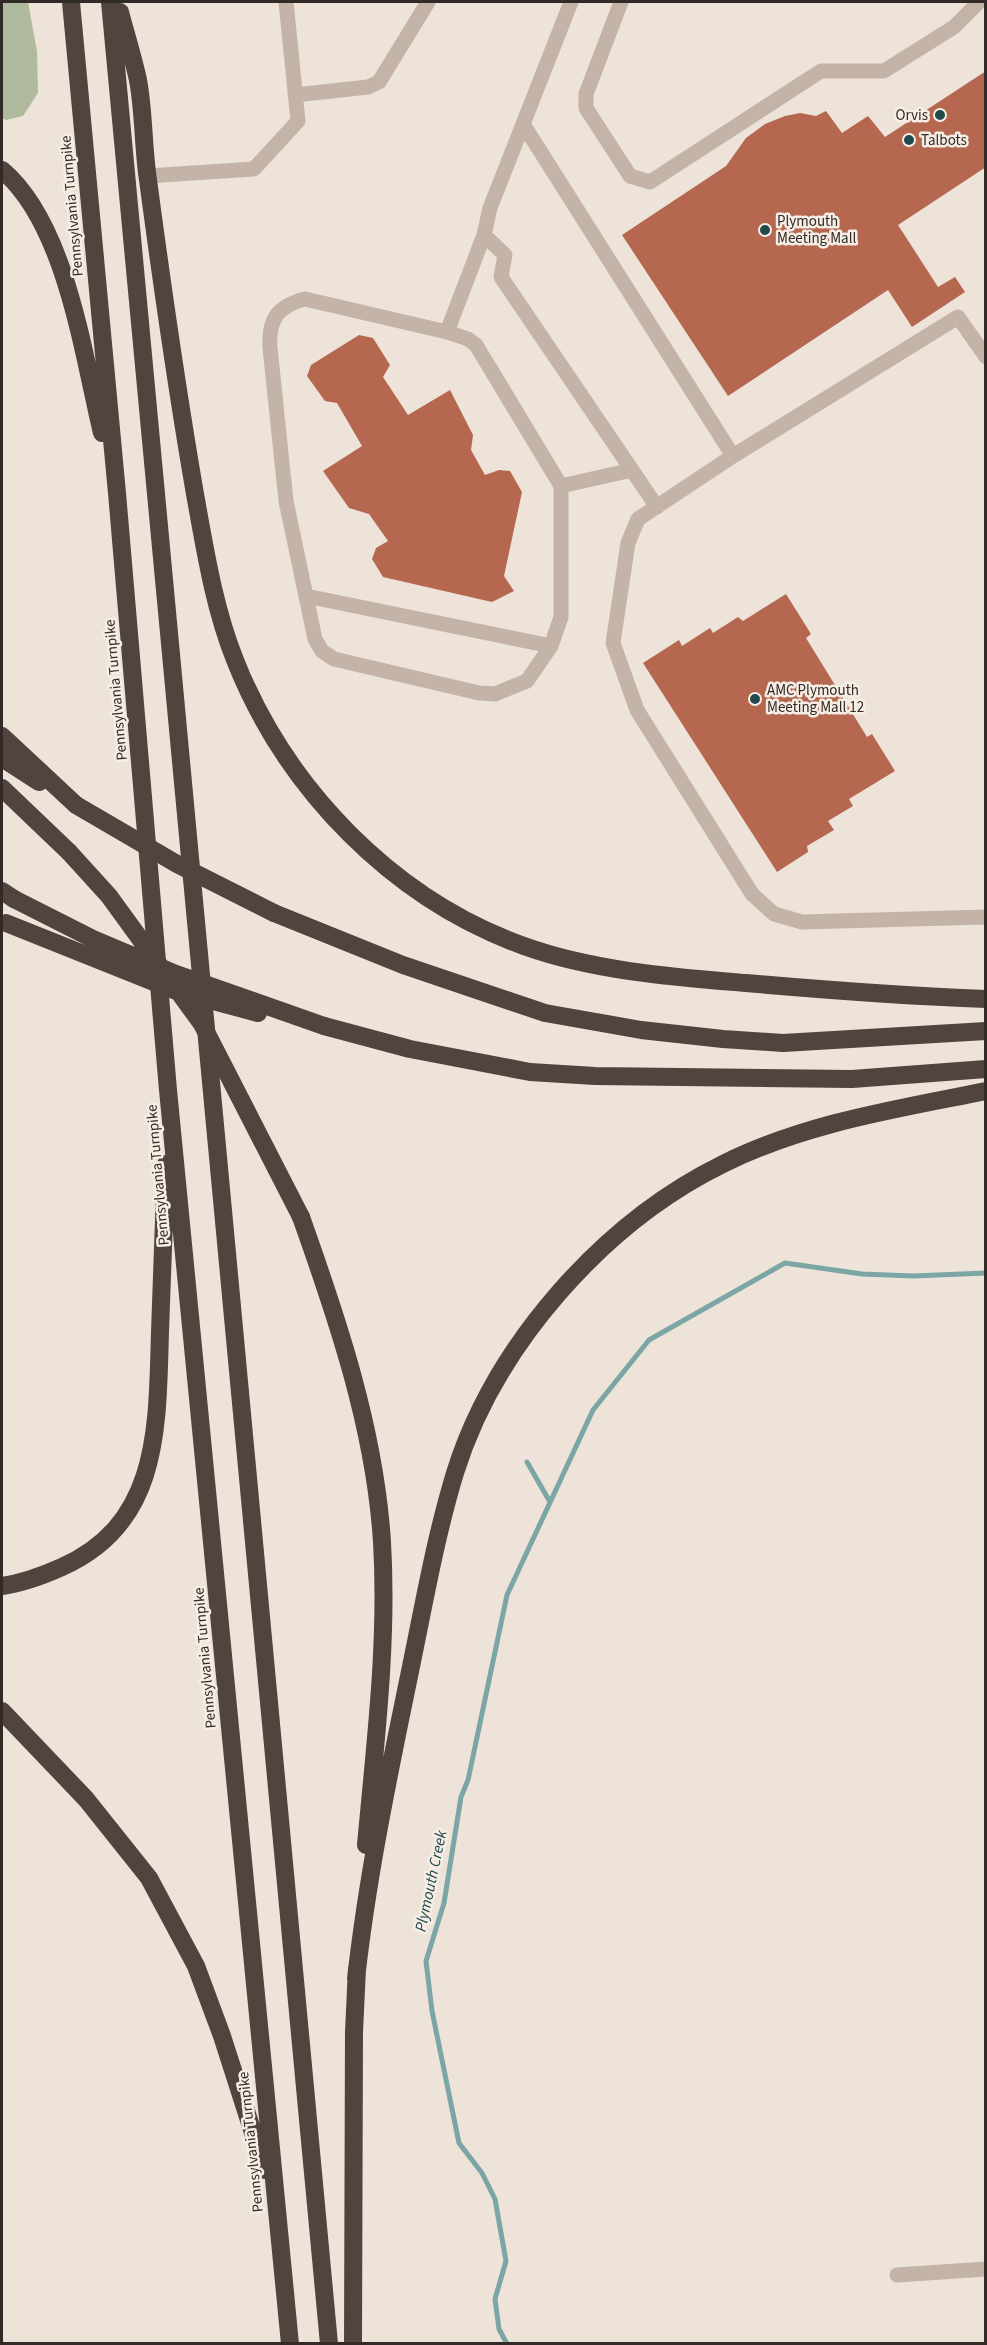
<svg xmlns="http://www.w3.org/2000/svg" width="987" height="2345" font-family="'Source Sans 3',sans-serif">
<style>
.green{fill:#b0ba9c}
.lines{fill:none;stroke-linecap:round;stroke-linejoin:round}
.stream{stroke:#7ca5a6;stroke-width:5}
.building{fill:#b56750}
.minor{stroke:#c3b4a7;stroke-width:15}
.highway{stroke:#51443f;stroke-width:18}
.highway-bridge{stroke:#51443f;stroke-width:18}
.poi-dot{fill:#224a4c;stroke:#f6eee5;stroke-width:2}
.labels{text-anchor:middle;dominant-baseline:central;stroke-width:5;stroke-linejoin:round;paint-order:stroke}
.poi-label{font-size:15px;fill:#312a26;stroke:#f6eee5;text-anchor:start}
.street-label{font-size:15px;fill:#312a26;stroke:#f6eee5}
.water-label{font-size:16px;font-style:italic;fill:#224a4c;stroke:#f6eee5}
</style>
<rect width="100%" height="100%" fill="#ede3d9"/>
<path class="green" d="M2 2H28L37 51 38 93 23 116 6 120 2 118Z"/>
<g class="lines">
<path class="stream" d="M527 1462 550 1502
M507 2344 499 2329 495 2299 506 2261 495 2199 482 2173 459 2143 432 2011 426 1961 444 1903 461 1797 468 1780 507 1595 593 1410 649 1340 785 1263 862 1274 913 1276 986 1273"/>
</g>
<path class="building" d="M986 71V167L898 225 938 287 955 277 965 292 912 327 888 290 728 396 622 235 726 166 746 138 765 124 785 116 800 113 816 116 826 111 842 133 868 116 885 137Z
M359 335 373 338 390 365 383 377 408 415 450 390 473 435 471 450 485 475 499 470 510 471 522 492 504 576 514 591 492 602 383 577 372 559 376 548 388 541 369 514 349 508 323 471 362 446 337 403 325 401 307 376 311 365Z
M786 594 811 634 806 638 867 737 872 734 895 771 849 799 853 806 828 821 834 830 807 846 808 852 777 872 643 663 679 640 682 646 710 628 713 633 738 617 743 621Z"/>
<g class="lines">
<path class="minor" d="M571 2 490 208 484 235 505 255 501 277 657 507
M621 2 586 94V108L630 176 650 182 821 71H884L954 27 979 2
M295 95 368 87 379 82 428 2
M523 124 733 456 638 519 628 543 613 643 637 710 752 894 774 914 802 922 986 917
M147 176 254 169 298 121 286 2
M484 235 447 332 305 299C278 306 268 319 270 348L286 501 315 639 322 651 334 659 479 693 495 694 527 681 551 646 561 617V486L632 470
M447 332 468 339 476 345 561 486
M733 456 958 317 986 357
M306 596 551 646
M897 2275 986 2269"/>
<path class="highway" d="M71 2 117 493 168 1090 290 2344
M110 2 329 2344
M120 12C126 35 133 57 138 80 144 112 143 147 148 180 162 285 177 390 195 494 205 549 214 608 235 660 286 789 393 899 524 946 593 971 674 977 746 983 826 990 905 996 986 999
M2 170C66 224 83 354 102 433
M2 736 76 805
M2 758 39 782
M2 788 69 852
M2 891 14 899
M274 913 403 965 545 1013 641 1030 723 1039 783 1043 986 1031
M324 1026 410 1049 530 1072 595 1076 852 1079 986 1069
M301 1217C338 1321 375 1430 382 1542 388 1643 375 1745 366 1845
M2 1586C23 1583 42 1576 62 1567 161 1523 157 1426 160 1332 162 1276 164 1220 166 1164
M2 1711 86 1799 149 1878 196 1966 222 2036 265 2170
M356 1979C367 1880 387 1783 407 1686 422 1615 434 1542 455 1473 495 1345 603 1223 723 1164 805 1123 897 1109 986 1091
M353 2344 354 2032 357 1968"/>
<path class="highway-bridge" d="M76 805 177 864 274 913
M69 852 109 896 202 1024 301 1217
M14 899 93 939 176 974 324 1026
M6 923 176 991 258 1013"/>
</g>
<g class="poi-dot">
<circle cx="940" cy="115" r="6"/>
<circle cx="909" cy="140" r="6"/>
<circle cx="765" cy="230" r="6"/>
<circle cx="755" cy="699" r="6"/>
</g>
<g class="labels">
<g class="poi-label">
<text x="928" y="115" text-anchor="end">Orvis</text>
<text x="921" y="140">Talbots</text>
<text x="777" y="221">Plymouth<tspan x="777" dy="17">Meeting Mall</tspan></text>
<text x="767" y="690">AMC Plymouth<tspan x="767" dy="17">Meeting Mall 12</tspan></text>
</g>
<g class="street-label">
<text transform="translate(72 206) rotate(-95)">Pennsylvania Turnpike</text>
<text transform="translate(116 690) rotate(-95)">Pennsylvania Turnpike</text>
<text transform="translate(158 1175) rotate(-95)">Pennsylvania Turnpike</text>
<text transform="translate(205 1658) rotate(-95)">Pennsylvania Turnpike</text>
<text transform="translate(251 2142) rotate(-96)">Pennsylvania Turnpike</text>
</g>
<g class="water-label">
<text transform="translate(431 1881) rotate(-78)">Plymouth Creek</text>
</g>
</g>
<rect width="987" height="2345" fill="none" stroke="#312a26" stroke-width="6"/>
</svg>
